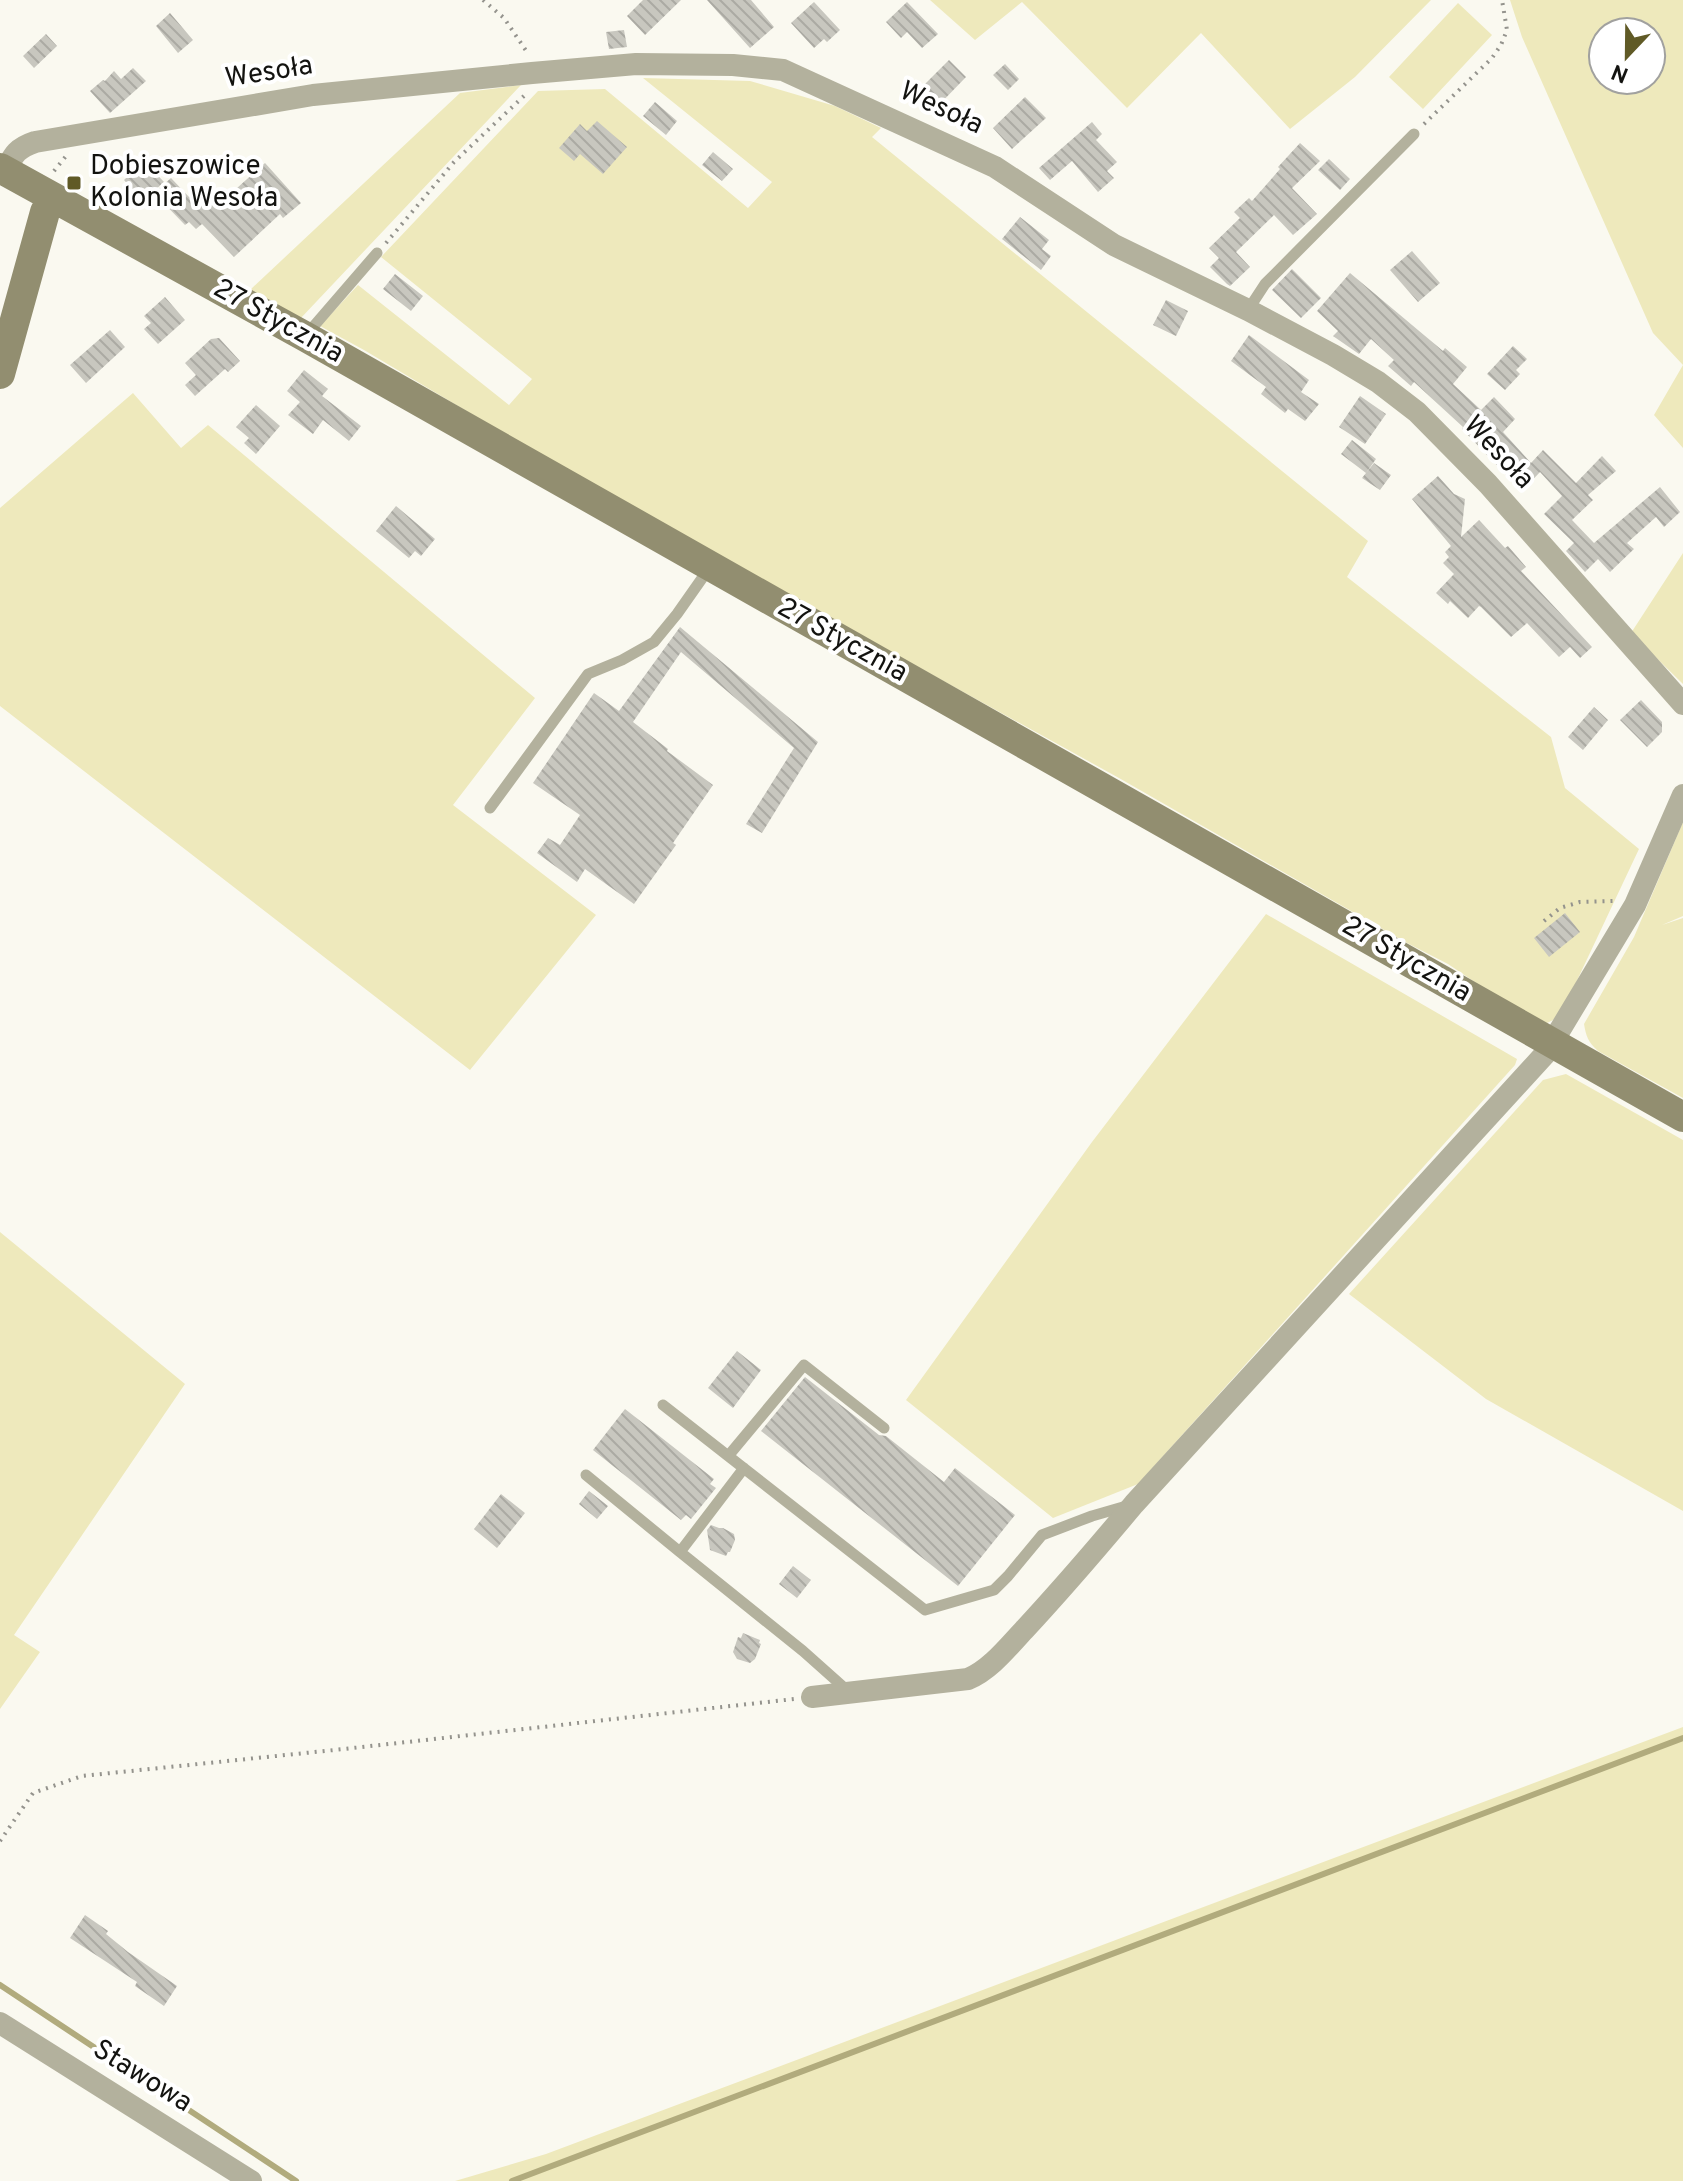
<svg xmlns="http://www.w3.org/2000/svg" width="1683" height="2181" font-family="Overpass,sans-serif">
<style>
.grass{fill:#eee9bc;fill-rule:evenodd}
.lines{fill:none;stroke-linecap:round;stroke-linejoin:round}
.stream{stroke:#b1ab7d;stroke-width:6}
.building{fill:url(#building-back-hatch)}
.path{stroke:#94938d;stroke-width:4;stroke-dasharray:2 6;stroke-linecap:butt}
.lane{stroke:#b3b19d;stroke-width:11}
.street{stroke:#b3b19d;stroke-width:22}
.secondary{stroke:#928e70;stroke-width:30}
.poi-dot{fill:#605a26;stroke:#fff;stroke-width:3}
.labels{text-anchor:middle;dominant-baseline:central;stroke-width:8;stroke-linejoin:round;paint-order:stroke}
.street-label{font-size:28px;fill:#131310;stroke:#fff}
.poi-label{font-size:28px;fill:#131310;stroke:#fff;text-anchor:start}
</style>
<defs>
<pattern id="building-back-hatch" width="6" height="6" patternUnits="userSpaceOnUse" patternTransform="scale(2)"><rect width="6" height="6" fill="#c8c7bf"/><path d="M-1 5l2 2M0 0l6 6M5-1l2 2" fill="none" stroke="#abaaa3"/></pattern>
</defs>
<rect width="100%" height="100%" fill="#faf9f0"/>
<path class="grass" d="M930 0H1431L1355 77 1290 129 1201 33 1127 108 1022 2 975 40Z
M1510 0H1683V448L1654 415 1683 365 1653 333 1522 37ZM1603 32H1651V80H1603Z
M1458 3 1492 35 1423 109 1389 77Z
M643 78 750 81 835 106 881 128 872 137 1368 541 1347 577 1551 737 1565 788 1639 849 1564 1008 1553 1020 1547 1023 1494 995 1448 964 1407 943 1119 778 621 503 364 350 320 326 358 285 509 405 532 379 381 257 538 91 605 89 748 208 772 182Z
M521 85 300 319 250 290 460 93Z
M133 393 181 448 208 425 535 698 453 805 596 915 470 1070 0 706V508Z
M1683 553V684L1631 633Z
M1683 822V916L1662 925 1683 918V1098L1598 1051C1588 1042 1586 1036 1584 1024L1634 937Z
M1266 914 1517 1059 1515 1065 1138 1484 1053 1518 906 1400 1092 1142Z
M1566 1074 1683 1140V1511L1486 1399 1349 1294 1543 1080Z
M0 1232 185 1384 14 1635 40 1652 0 1709Z
M1683 1727V2181H455L546 2154Z"/>
<g class="lines">
<path class="stream" d="M0 1985 296 2181
M512 2181 1683 1738"/>
</g>
<path class="building" d="M643 0H681L645 35 627 16Z
M707 0H751L774 27 750 48Z
M814 2 840 30 827 42 824 39 814 48 791 23Z
M907 2 938 34 922 48 907 32 901 38 886 22Z
M170 13 193 40 178 53 156 26Z
M624 30 627 47 609 49 606 32Z
M46 34 57 46 34 68 23 56Z
M949 60 966 77 935 109 918 91Z
M1005 64 1019 79 1008 90 993 75Z
M133 68 146 81 110 113 90 91 103 80 105 81 114 71 121 79Z
M1025 97 1046 118 1012 149 993 128Z
M655 102 677 121 666 135 643 116Z
M597 121 627 147 603 174 580 154 574 161 559 148 580 124 587 131Z
M1092 122 1102 134 1096 140 1117 162 1107 171 1114 178 1098 192 1072 161 1050 180 1039 168Z
M1300 143 1320 161 1292 188 1317 214 1293 235 1274 215 1236 252 1250 267 1230 286 1227 284 1210 267 1219 258 1209 248 1240 218 1234 212 1249 198 1252 201 1280 169 1278 167Z
M713 152 733 169 722 181 702 165Z
M1329 159 1350 179 1340 190 1318 170Z
M144 161 164 182 143 201 124 180Z
M265 163 301 203 283 218 280 214 234 257 202 224 196 229 189 222 185 225 154 193 171 178 189 197 199 187 217 206Z
M1020 217 1049 240 1042 249 1051 256 1041 270 1002 239Z
M1412 251 1440 283 1418 302 1390 270Z
M1292 269 1321 298 1301 318 1272 290Z
M1350 273 1443 351 1445 348 1467 367 1453 384 1481 410 1494 397 1515 419 1503 432 1531 463 1543 450 1576 483 1602 456 1616 471 1588 495 1593 500 1572 520 1594 543 1660 487 1680 512 1664 527 1656 517 1627 543 1634 549 1610 572 1598 559 1585 572 1566 551 1574 543 1544 514 1562 496 1540 472 1522 491 1462 429 1463 427 1414 382 1411 386 1388 366 1394 360 1371 339 1359 354 1333 336 1338 331 1317 311Z
M395 274 423 296 411 311 383 289Z
M165 297 185 320 158 344 144 329 151 323 144 316Z
M1166 300 1188 311 1176 336 1153 325Z
M110 330 125 347 86 383 70 365Z
M1249 335 1309 380 1301 392 1319 404 1305 421 1288 409 1285 413 1261 394 1266 387 1231 361Z
M219 338 240 361 228 372 225 369 195 396 185 385 196 375 185 363 211 339Z
M1513 346 1527 359 1516 370 1520 374 1505 390 1487 374Z
M304 370 328 389 322 396 361 426 349 441 323 420 313 434 288 415 300 402 287 391Z
M1360 396 1386 414 1365 444 1339 427Z
M256 405 280 426 256 454 244 443 249 438 236 427Z
M1352 440 1376 459 1366 473 1341 454Z
M1374 463 1391 475 1380 490 1362 478Z
M1438 476 1454 494 1465 499 1461 537 1479 520 1505 548 1508 546 1526 567 1521 571 1592 647 1580 658 1570 647 1559 657 1527 623 1511 637 1481 607 1479 606 1468 618 1450 601 1448 604 1436 593 1454 574 1443 563 1449 557 1445 552 1451 546 1412 499Z
M396 506 435 539 421 556 415 551 409 558 376 531Z
M680 627 818 742 762 833 746 824 794 748 681 652 633 722 668 749 667 751 713 785 673 843 676 845 634 904 585 869 577 882 537 853 548 838 560 845 580 815 533 783 594 693 619 711Z
M1641 700 1662 722V732L1647 747 1620 720Z
M1594 707 1608 720 1583 750 1568 737Z
M1565 913 1580 932 1549 957 1534 938Z
M737 1351 761 1370 733 1408 708 1388Z
M805 1377 879 1435 886 1436 944 1482 955 1468 1015 1515 958 1586 761 1431Z
M625 1409 714 1479 710 1484 716 1488 691 1519 686 1515 681 1520 593 1450Z
M589 1491 608 1506 597 1519 579 1504Z
M501 1494 525 1513 497 1548 474 1529Z
M711 1525 719 1528H723L734 1534 735 1540 730 1552H728L726 1556 710 1550 707 1530Z
M793 1566 811 1580 797 1598 779 1584Z
M743 1633 755 1638 760 1640 759 1643 761 1644 755 1659 750 1663 737 1659 733 1652 738 1637 741 1638Z
M85 1915 108 1931 106 1934 128 1952 177 1986 164 2006 135 1986 137 1982 70 1938Z"/>
<g class="lines">
<path class="path" d="M483 0 504 18 527 52
M1424 124 1492 58 1501 45 1507 30 1502 0
M54 171 66 156
M386 243 454 162 525 95
M1544 921 1560 908 1580 902 1613 901
M0 1841 33 1793 82 1776 344 1749 794 1699"/>
<path class="lane" d="M1248 310 1265 284 1414 134
M306 337 313 327 377 253
M490 808 588 674 622 660 654 642 677 614 703 577 707 567
M663 1405 925 1610 994 1590 1008 1576 1042 1535 1092 1516 1130 1505
M729 1455 804 1365 884 1428
M586 1475 680 1552 744 1468
M680 1552 803 1651 849 1692"/>
<path class="street" d="M5 171C14 154 17 148 35 142L313 95 532 73 636 64 733 65 783 70 995 167 1114 245 1248 310 1333 355 1378 382 1417 412 1488 484 1683 704
M812 1697 968 1679C990 1670 1008 1647 1024 1630 1062 1589 1098 1547 1134 1504L1546 1053 1635 905 1683 795
M0 2023 251 2181"/>
<path class="secondary" d="M0 168 306 337 1683 1117
M0 374 45 212 53 198"/>
</g>
<rect class="poi-dot" x="66" y="175" width="16" height="16" rx="4"/>
<g class="labels">
<g class="street-label">
<text transform="translate(269 73) rotate(-9)">Wesoła</text>
<text transform="translate(941 109) rotate(25)">Wesoła</text>
<text transform="translate(278 322) rotate(29)">27 Stycznia</text>
<text transform="translate(1498 453) rotate(47)">Wesoła</text>
<text transform="translate(842 641) rotate(29)">27 Stycznia</text>
<text transform="translate(1406 960) rotate(30)">27 Stycznia</text>
<text transform="translate(142 2077) rotate(32)">Stawowa</text>
</g>
<g class="poi-label">
<text x="90" y="167">Dobieszowice<tspan x="90" dy="32">Kolonia Wesoła</tspan></text>
</g>
</g>
<g transform="translate(1627 56) rotate(202)"><circle r="38" fill="#ffffff" stroke="#a1a19f" stroke-width="2"/>
<path d="M0-6L14 30L0 20L-14 30Z" fill="#605a26"/>
<text y="-12" font-size="22" font-weight="bold" text-anchor="middle" fill="#131310">N</text>
</g>
</svg>
